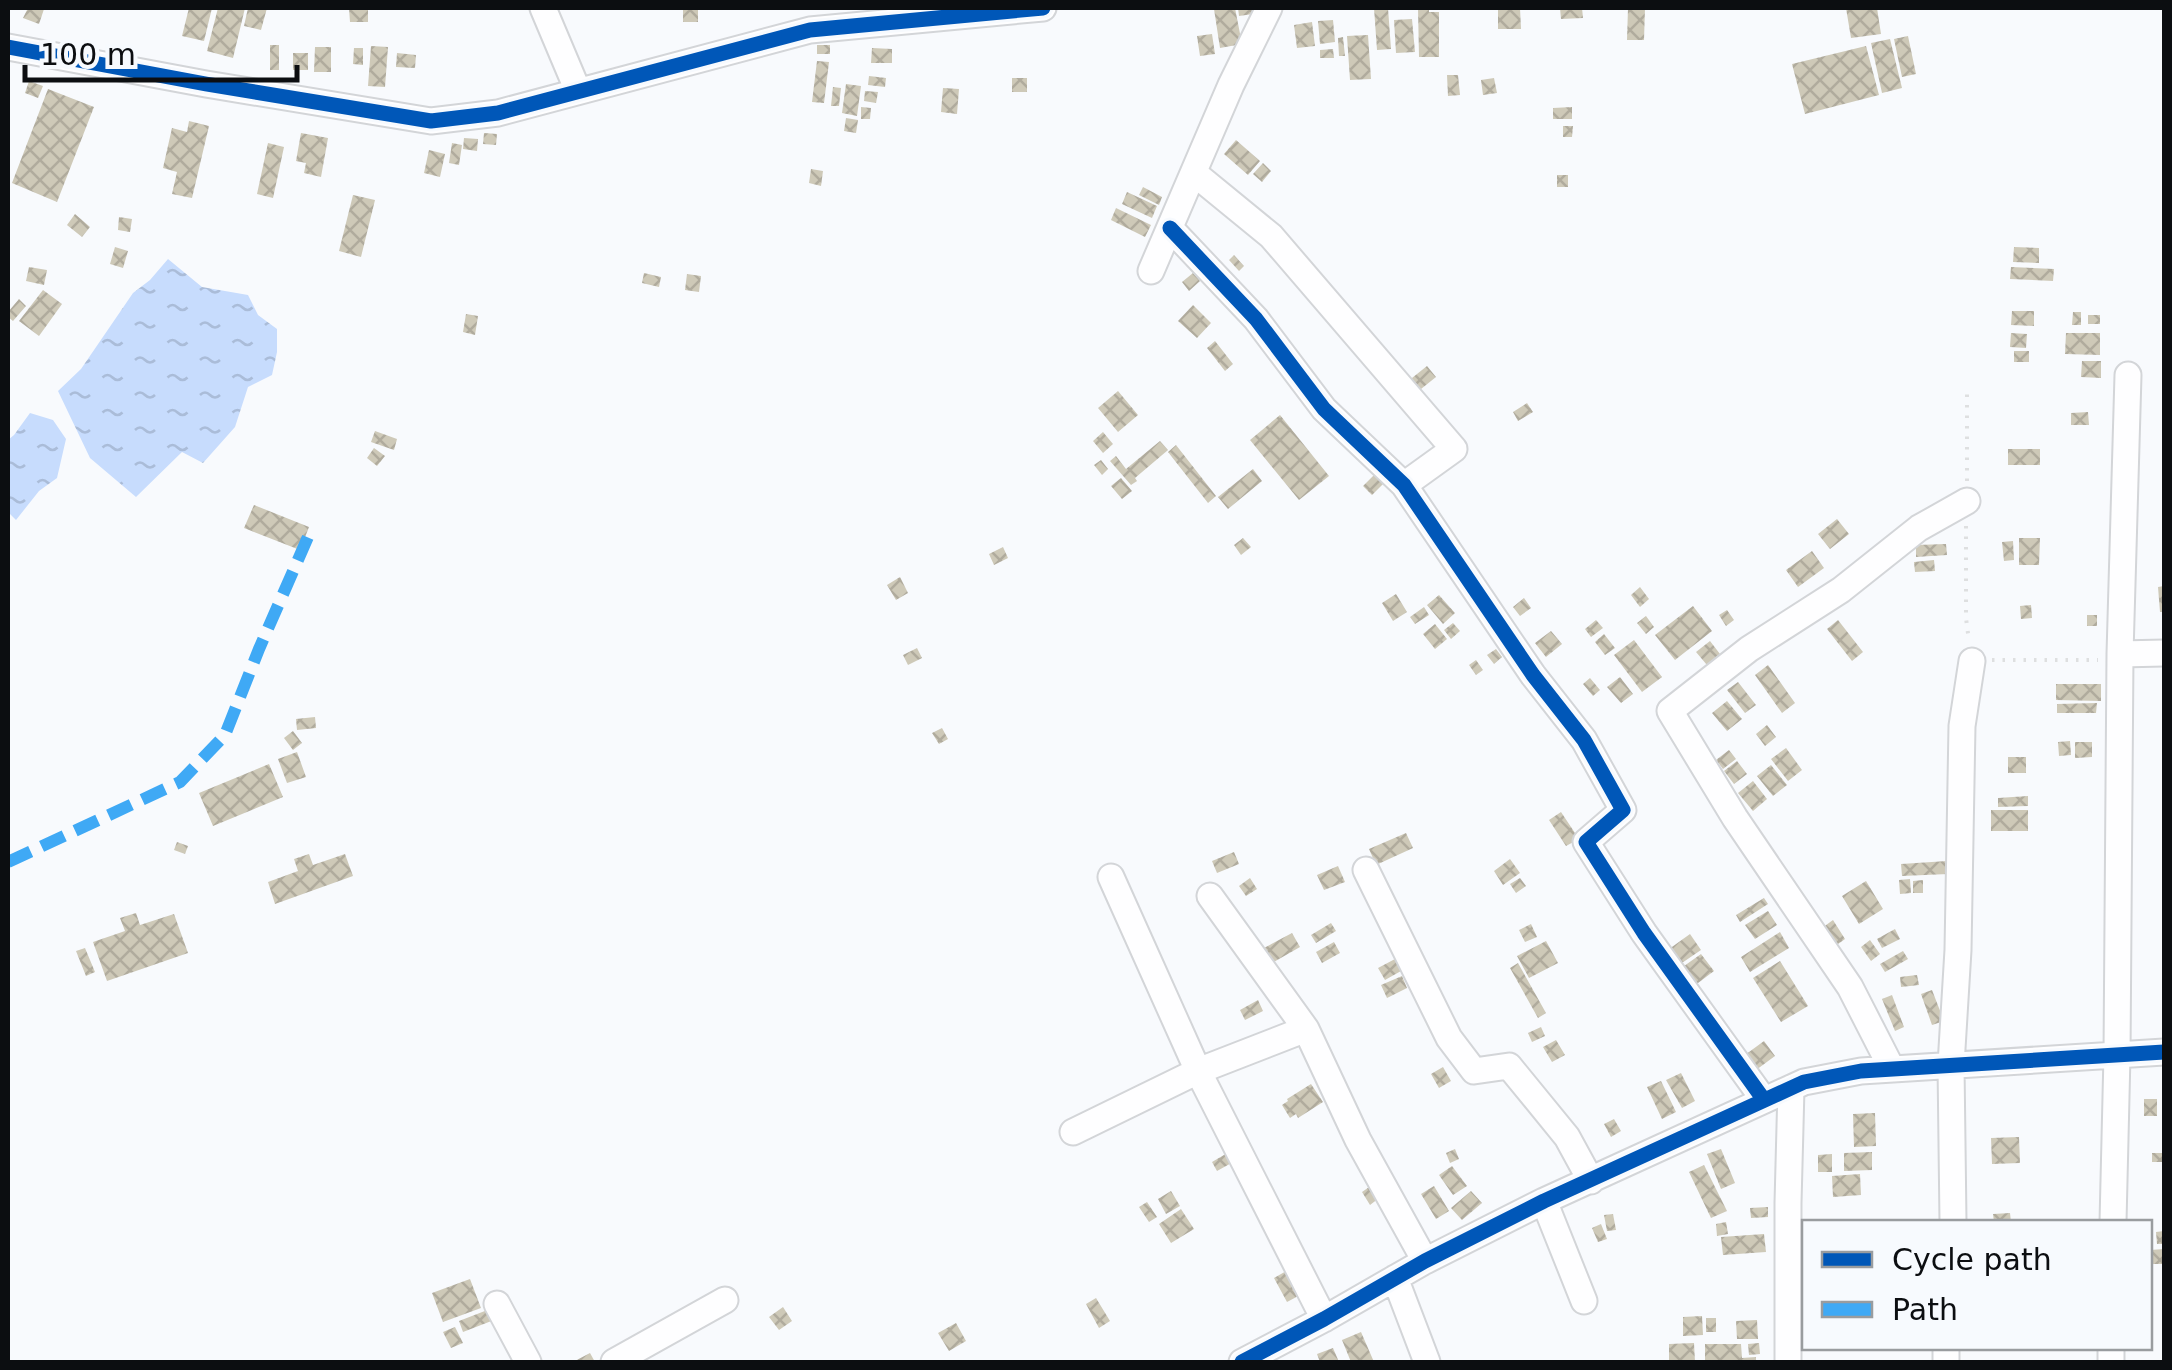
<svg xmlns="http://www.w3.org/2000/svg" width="2172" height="1370" font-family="'DejaVu Sans',sans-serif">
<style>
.water{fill:url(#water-ripples)}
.building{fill:url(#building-cross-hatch)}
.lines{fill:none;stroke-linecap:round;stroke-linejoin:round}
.minor-casing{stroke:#d3d5d8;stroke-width:29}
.path{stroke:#dedfe0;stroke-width:4;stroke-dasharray:2.5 8;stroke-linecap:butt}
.minor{stroke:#fefeff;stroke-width:25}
.quiet{stroke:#3fa9f5;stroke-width:12;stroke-dasharray:25 12;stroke-linecap:butt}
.cycleway-casing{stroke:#f7fafe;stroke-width:21}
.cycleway{stroke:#0057b8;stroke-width:15}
</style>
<defs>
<pattern id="water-ripples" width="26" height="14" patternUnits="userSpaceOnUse" patternTransform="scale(2.5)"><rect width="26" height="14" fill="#c7dcfd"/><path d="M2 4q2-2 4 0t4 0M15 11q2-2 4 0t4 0" fill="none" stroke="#aabcd8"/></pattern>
<pattern id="building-cross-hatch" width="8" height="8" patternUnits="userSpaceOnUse" patternTransform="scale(2.5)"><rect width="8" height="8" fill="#cec9b8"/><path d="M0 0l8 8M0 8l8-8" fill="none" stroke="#b0ab9d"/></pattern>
</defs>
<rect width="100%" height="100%" fill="#f8fafd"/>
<path class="water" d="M168 259 202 287 248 295 258 315 277 329V352L272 375 248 387 235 427 203 463 182 452 136 497 90 458 58 391 81 369 133 293 150 280Z
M30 413 53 420 66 439 57 478 39 491 16 520 8 512V440L14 435Z"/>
<path class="building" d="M28 8 44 9 39 24 23 18Z
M189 8H212L204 41 182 36Z
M218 8H245L233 58 207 51Z
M248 8H267L261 30 244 26Z
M349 8H368V22H350Z
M683 8H698V22H683Z
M1223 8H1235L1242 44 1220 48 1214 9Z
M1238 8H1252L1253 14 1239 16Z
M1374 8H1388L1391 49 1377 50Z
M1418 8H1429V12H1439V57H1419Z
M1498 8H1520L1521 29H1498Z
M1560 8H1582L1583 18 1561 19Z
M1628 8H1645L1644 40H1627Z
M1846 8H1877L1881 34 1851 38Z
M1412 19 1415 52 1396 53 1394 20Z
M1333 20 1335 42 1320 44 1318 21Z
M1312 22 1315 46 1297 48 1294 25Z
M1212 34 1215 54 1200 56 1197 36Z
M1368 35 1371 79 1350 80 1347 36Z
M1908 36 1916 74 1902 77 1894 39Z
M1343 37 1345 56H1339L1338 38Z
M1890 39 1902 88 1882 93 1871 43Z
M270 45H279V70H270Z
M817 45H830V54H817Z
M371 46 388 47 385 87 368 86Z
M1866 46 1879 95 1805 114 1792 64Z
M315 47H331V72H314Z
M354 48H363V65L353 64Z
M872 48 892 49V63H871Z
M1333 49 1334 58H1320V50Z
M293 53H308V70H293Z
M397 53 416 55 415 68 396 67Z
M817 61 829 62 824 103 812 102Z
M1447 75H1458L1460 95 1448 96Z
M869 76 886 78 885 87 868 85Z
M1012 78H1027V92H1012Z
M1494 78 1497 93 1483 95 1481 80Z
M29 81 43 86 38 98 25 93Z
M846 84 861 86 857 116 842 113Z
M833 87 841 88 839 106H831Z
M943 88 959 89 957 114 941 112Z
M48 89 94 107 57 202 12 183Z
M865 91 878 92 876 103 864 101Z
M861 107 871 108 870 119H861Z
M1572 107V119H1553V108Z
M846 118 858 120 856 133 844 131Z
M189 121 209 126 192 198 172 194 177 172 163 168 172 128 187 132Z
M1563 126H1573L1572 137H1563Z
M301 133 328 138 321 177 304 173 306 163 296 161Z
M484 133 497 134 496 145 483 144Z
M464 138 478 139 477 151 463 149Z
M1236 140 1260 161 1248 175 1224 154Z
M268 143 284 147 273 198 257 194Z
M452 143 462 145 459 165 449 163Z
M429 150 445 154 440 177 424 173Z
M1263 163 1271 171 1262 182 1253 174Z
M811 169 823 171 821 186 809 183Z
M1557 175H1568V187H1557Z
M1143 187 1162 197 1159 205 1139 195Z
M1127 192 1157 206 1152 218 1122 204Z
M353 195 375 200 361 257 339 251Z
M1116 208 1151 225 1145 237 1111 220Z
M75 214 90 227 82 237 67 225Z
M119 217 132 219 130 232 118 230Z
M115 247 128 251 123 268 110 264Z
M2014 247 2039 248V263L2013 262Z
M1234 255 1244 266 1239 271 1229 260Z
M29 267 47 270 44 285 26 281Z
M2011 267 2054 269 2053 281 2010 279Z
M644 273 661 277 659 287 642 283Z
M1193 273 1200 281 1189 291 1182 282Z
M687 274 701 276 699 292 685 290Z
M43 290 62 304 39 336 19 321Z
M19 299 26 306 13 321 8 317V312Z
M1193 305 1211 323 1197 338 1178 321Z
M2012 311H2034V326L2011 325Z
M2073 312H2081V325H2072Z
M466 314 478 316 475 335 463 332Z
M2088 315H2100V324H2088Z
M2011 333 2027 334 2026 348 2010 347Z
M2066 333H2100V355L2065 354Z
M1215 341 1233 364 1225 371 1207 348Z
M2014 351H2029V362H2014Z
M2082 361H2101V378L2081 377Z
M1427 366 1436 377 1416 393 1407 382Z
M1118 391 1138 415 1118 432 1098 408Z
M1527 403 1533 412 1518 421 1513 412Z
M2088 412 2089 425H2071V413Z
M1280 415 1329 476 1299 500 1250 440Z
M375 431 397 439 394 450 371 442Z
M1103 432 1113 444 1103 453 1093 441Z
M1160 441 1168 450 1135 478 1137 481 1131 485 1110 461 1116 456 1126 469Z
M1176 445 1216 496 1208 503 1168 452Z
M374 448 385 456 377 466 367 458Z
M2008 449H2040V465H2008Z
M1101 460 1108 469 1102 475 1094 465Z
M1253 469 1262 481 1228 509 1218 497Z
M1375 474 1384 483 1372 495 1363 486Z
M1121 478 1132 491 1122 499 1111 486Z
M254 505 309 527 300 550 244 528Z
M1837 519 1849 534 1830 549 1818 534Z
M1243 538 1251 547 1241 555 1234 545Z
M2019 538H2040L2039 565H2019Z
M2013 541 2014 560 2004 561 2002 542Z
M1946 544 1947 555 1916 557V545Z
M1003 547 1008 558 994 565 989 554Z
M1812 551 1824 568 1798 587 1786 570Z
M1934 560 1935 571 1915 572 1914 562Z
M900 577 908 593 896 600 887 585Z
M2164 586V612H2160L2158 587Z
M1640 587 1649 599 1640 607 1631 595Z
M1396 594 1407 612 1393 621 1382 603Z
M1439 595 1455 613 1443 624 1427 605Z
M1524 598 1531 608 1520 616 1513 607Z
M2031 605 2032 618 2021 619 2020 606Z
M1693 606 1712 631 1675 660 1655 635Z
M1424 607 1429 615 1415 624 1410 617Z
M1727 610 1734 620 1726 626 1719 615Z
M2087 615H2097V626H2087Z
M1646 616 1654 627 1646 634 1637 623Z
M1596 620 1603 628 1591 637 1585 629Z
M1838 620 1863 652 1852 661 1827 629Z
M1453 623 1460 631 1451 639 1444 630Z
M1435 624 1447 639 1435 649 1423 634Z
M1551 631 1562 644 1546 657 1535 643Z
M1604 634 1615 648 1605 655 1595 642Z
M1634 640 1662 677 1642 692 1614 655Z
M1710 641 1720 654 1707 665 1696 652Z
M917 648 922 658 908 665 903 655Z
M1496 649 1502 657 1494 664 1487 655Z
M1476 660 1483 670 1476 675 1469 665Z
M1768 665 1795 703 1782 713 1755 675Z
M1620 677 1633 694 1621 703 1607 687Z
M1590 678 1600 690 1593 696 1583 684Z
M1738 682 1756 705 1745 713 1727 690Z
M2056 684H2101V701L2056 700Z
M1727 701 1742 719 1727 731 1712 713Z
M2097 703 2096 713H2057V704Z
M315 717 316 728 297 730 296 719Z
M1767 725 1776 737 1765 746 1756 734Z
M942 728 948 739 939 744 932 733Z
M293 731 302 743 293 750 284 738Z
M2070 741 2071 755 2059 756 2058 742Z
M2075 742H2092V757L2075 758Z
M1786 748 1802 770 1788 781 1771 759Z
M1729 750 1736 759 1723 769 1716 760Z
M297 752 306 777 287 783 278 759Z
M2008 757H2026V773H2008Z
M1737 761 1747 774 1734 784 1724 771Z
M269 764 283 797 213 826 199 793Z
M1771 765 1787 785 1773 796 1757 776Z
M1753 781 1767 799 1753 811 1738 793Z
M2028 796V806L1998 807V798Z
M1991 810H2028V831H1991Z
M1561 812 1579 839 1566 846 1549 820Z
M1406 833 1413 848 1376 865 1369 849Z
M177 842 188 846 185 854 174 850Z
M1234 852 1239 864 1217 873 1212 861Z
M309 854 313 865 345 854 353 876 275 904 268 882 298 871 294 859Z
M1510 859 1520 873 1503 885 1494 871Z
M1947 861 1948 874 1902 876 1901 864Z
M1338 866 1345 882 1324 890 1317 875Z
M1250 878 1257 889 1246 896 1239 886Z
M1520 878 1526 886 1516 893 1510 884Z
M1910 879 1911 893 1900 894 1899 880Z
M1923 880V893H1913V881Z
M1866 881 1883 909 1859 924 1842 896Z
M1764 898 1768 904 1740 922 1736 915Z
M1768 911 1777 925 1755 939 1745 925Z
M136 913 140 925 174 914 188 953 107 981 93 942 125 931 120 918Z
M1833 920 1845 939 1834 947 1822 928Z
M1331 923 1336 931 1316 943 1311 935Z
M1531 924 1537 937 1525 942 1519 930Z
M1895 929 1900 939 1882 948 1877 939Z
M1780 932 1789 948 1750 972 1741 957Z
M1292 933 1300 947 1272 963 1264 948Z
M1690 934 1701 950 1676 967 1665 952Z
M1870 940 1880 954 1871 961 1861 947Z
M1546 941 1558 963 1529 978 1517 956Z
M1334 942 1340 953 1322 963 1316 952Z
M85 948 95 972 86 976 76 951Z
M1903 951 1908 959 1885 972 1880 964Z
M1701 954 1714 971 1690 989 1677 971Z
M1395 959 1401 971 1385 980 1378 968Z
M1780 961 1808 1006 1781 1022 1753 978Z
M1518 963 1546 1013 1538 1018 1510 968Z
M1917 975 1919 985 1901 987 1900 977Z
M1402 976 1407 988 1387 998 1381 985Z
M1932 990 1944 1021 1932 1025 1921 994Z
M1892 995 1904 1027 1895 1031 1882 999Z
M1258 1000 1263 1011 1245 1020 1240 1010Z
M1541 1027 1545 1036 1532 1042 1528 1033Z
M1556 1040 1565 1055 1552 1062 1543 1047Z
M1764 1041 1775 1056 1756 1070 1745 1055Z
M1443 1067 1451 1081 1439 1088 1431 1074Z
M1681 1073 1695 1101 1682 1108 1666 1080Z
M1661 1081 1676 1112 1662 1119 1647 1087Z
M1311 1084 1323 1102 1298 1118 1296 1114 1290 1118 1282 1105 1288 1101 1287 1099Z
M2144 1099H2157V1116H2144Z
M1875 1113 1876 1146 1854 1147 1853 1114Z
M1614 1119 1621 1131 1611 1137 1604 1124Z
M2019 1137 2020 1163 1992 1164 1991 1138Z
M1455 1149 1459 1159 1450 1163 1446 1153Z
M1721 1149 1735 1183 1721 1189 1707 1154Z
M1229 1152 1235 1161 1217 1171 1212 1162Z
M1872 1152V1170L1844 1171V1153Z
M2152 1153H2163V1162H2152Z
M1832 1154V1172H1818V1155Z
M1704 1165 1727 1211 1711 1218 1689 1172Z
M1452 1166 1467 1186 1453 1195 1439 1175Z
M1860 1174 1861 1195 1833 1197 1832 1176Z
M1375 1183 1383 1195 1370 1205 1362 1192Z
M1434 1186 1449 1211 1436 1219 1421 1194Z
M1171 1191 1180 1206 1166 1214 1158 1199Z
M1471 1191 1482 1203 1462 1220 1451 1208Z
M1147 1202 1157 1217 1149 1222 1139 1207Z
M1768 1207V1217L1751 1218 1750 1208Z
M1181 1209 1194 1229 1171 1243 1159 1224Z
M2010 1213 2011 1222H1994L1993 1214Z
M1613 1214 1616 1230 1607 1231 1604 1215Z
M1726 1222 1728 1234 1717 1236 1716 1224Z
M1601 1224 1607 1239 1598 1242 1592 1228Z
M2164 1231V1244H2157L2156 1232Z
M1764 1234 1766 1252 1723 1255 1721 1237Z
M2164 1249V1264H2150V1250Z
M1288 1270 1302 1294 1287 1302 1274 1278Z
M470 1279 481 1308 443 1322 432 1293Z
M1096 1298 1110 1321 1099 1328 1086 1304Z
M783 1307 792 1321 779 1330 769 1317Z
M490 1309 494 1320 463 1332 459 1321Z
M1702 1316 1703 1335 1683 1336V1317Z
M1706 1318H1716V1332H1706Z
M1757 1320 1758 1339H1737L1736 1321Z
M956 1323 966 1341 949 1351 938 1333Z
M455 1327 463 1343 451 1348 443 1332Z
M1361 1332 1374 1362H1351L1342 1340Z
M1694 1343 1695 1362H1669V1344Z
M1759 1343 1760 1354 1749 1355 1748 1344Z
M1705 1344H1741L1742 1358 1756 1357V1362H1705Z
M1333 1348 1339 1362H1320L1317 1354Z
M590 1353 595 1362H573Z"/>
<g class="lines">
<g class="minor-casing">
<path id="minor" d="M543 8 578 91
M8 47 206 84 431 121 498 113 810 30 1043 8
M1194 173 1271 236 1454 449 1404 485
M1170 228 1256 319 1324 409 1404 485 1533 675 1584 740 1623 810 1586 842 1644 933 1764 1100
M1151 271 1231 85 1269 8
M2120 654 2164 653
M1366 870 1449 1038 1474 1071 1509 1066 1567 1137 1591 1181
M1111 877 1198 1071 1324 1319
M1210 896 1306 1029 1358 1140 1425 1261
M1892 1069 1850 987 1735 818 1670 711 1749 649 1841 590 1919 528 1967 501
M1073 1132 1198 1071 1306 1029
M1544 1201 1584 1301
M1953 1222 1951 1065 1958 950 1962 726 1972 661
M2113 1222 2117 1055 2120 654 2128 375
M1395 1278 1427 1362
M497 1304 528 1362
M1946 1348V1362
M2111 1348V1362
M614 1362 725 1300
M1242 1362 1324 1319 1425 1261 1544 1201 1804 1082 1861 1071 2164 1052
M1788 1362V1203L1791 1088"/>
</g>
<path class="path" d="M1967 481V391
M1966 526V618L1969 641
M1992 660H2098"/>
<use href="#minor" class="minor"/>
<path class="quiet" d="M8 862 180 782 225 735 259 649 308 537"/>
<g class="cycleway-casing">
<path id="cycleway" d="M8 47 206 84 431 121 498 113 810 30 1043 8
M1170 228 1256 319 1324 409 1404 485 1533 675 1584 740 1623 810 1586 842 1644 933 1764 1100
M1242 1362 1324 1319 1425 1261 1544 1201 1804 1082 1861 1071 2164 1052"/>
</g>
<use href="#cycleway" class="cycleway"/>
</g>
<rect width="2172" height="1370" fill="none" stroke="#0c0e11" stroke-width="20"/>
<rect x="1802" y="1220" width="350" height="130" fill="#f7fafe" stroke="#999c9f" stroke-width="2.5"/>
<rect x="1822" y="1252" width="50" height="15" fill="#0057b8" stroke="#999c9f" stroke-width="2.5"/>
<text x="1892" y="1270" font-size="30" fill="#0c0e11">Cycle path</text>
<rect x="1822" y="1302" width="50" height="15" fill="#3fa9f5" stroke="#999c9f" stroke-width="2.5"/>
<text x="1892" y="1320" font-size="30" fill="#0c0e11">Path</text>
<path d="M25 65v15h272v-15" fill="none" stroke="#0c0e11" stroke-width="5"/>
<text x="40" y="65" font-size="30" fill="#0c0e11" stroke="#f7fafe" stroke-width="8" paint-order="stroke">100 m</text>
</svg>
